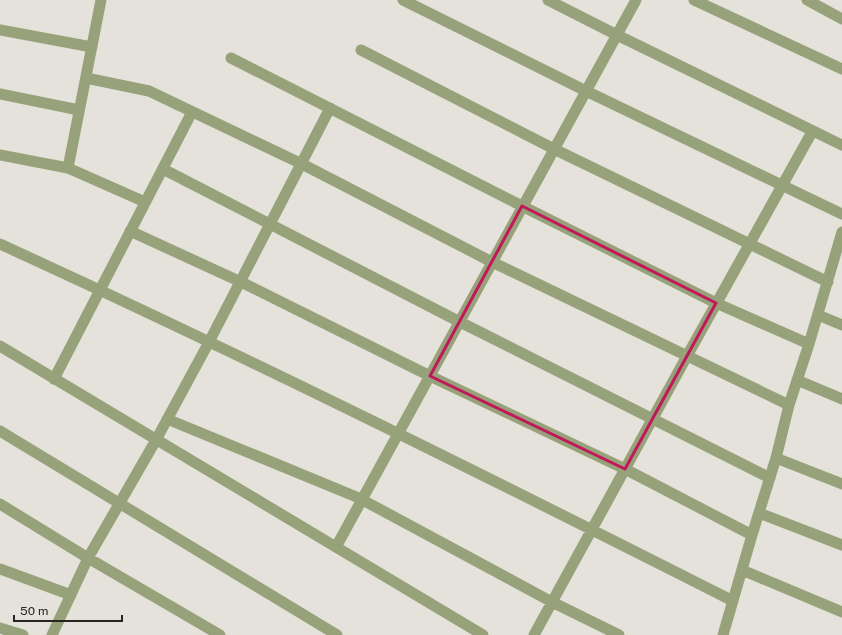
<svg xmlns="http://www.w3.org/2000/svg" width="842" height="635" font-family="'Public Sans',sans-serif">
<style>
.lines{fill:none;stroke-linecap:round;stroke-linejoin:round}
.minor{stroke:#97a27a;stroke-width:11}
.tertiary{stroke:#97a27a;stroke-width:11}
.marked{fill:none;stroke:#c2185b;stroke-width:3;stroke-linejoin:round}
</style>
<rect width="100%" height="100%" fill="#e4e2da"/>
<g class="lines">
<path class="minor" d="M403 0 586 91 842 214
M548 0 617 35 842 145
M694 0 842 69
M807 0 842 19
M0 30 92 47
M361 50 554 149 828 282
M231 58 522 206 716 303 809 344
M86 78 149 91 302 164 492 262 789 405
M0 94 79 110
M0 155 68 168 145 202
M68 168 101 0
M163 169 460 322 770 478
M130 231 241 282 430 376 625 469 752 535
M0 244C247 357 490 478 733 601
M818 315 842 325
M54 379 192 112
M797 380 842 399
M167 419 359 498 552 602 619 635
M0 431 337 635
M776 458 842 484
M0 504 88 558 220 635
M759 513 842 545
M336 547 636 0
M0 569 71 595
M742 570 842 612
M0 628 23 635
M52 635 88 558 156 440 209 342 330 108
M534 635 687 356 812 132
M723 635 752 535 776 458 789 405 809 344 842 232"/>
<path class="tertiary" d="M0 346 483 635"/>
</g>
<path class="marked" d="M522 206 716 303 625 469 430 376Z"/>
<path d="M14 615v6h108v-6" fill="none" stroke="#262522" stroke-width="2"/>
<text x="20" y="615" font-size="12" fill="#262522" stroke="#e4e2da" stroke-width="3" paint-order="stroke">50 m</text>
</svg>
